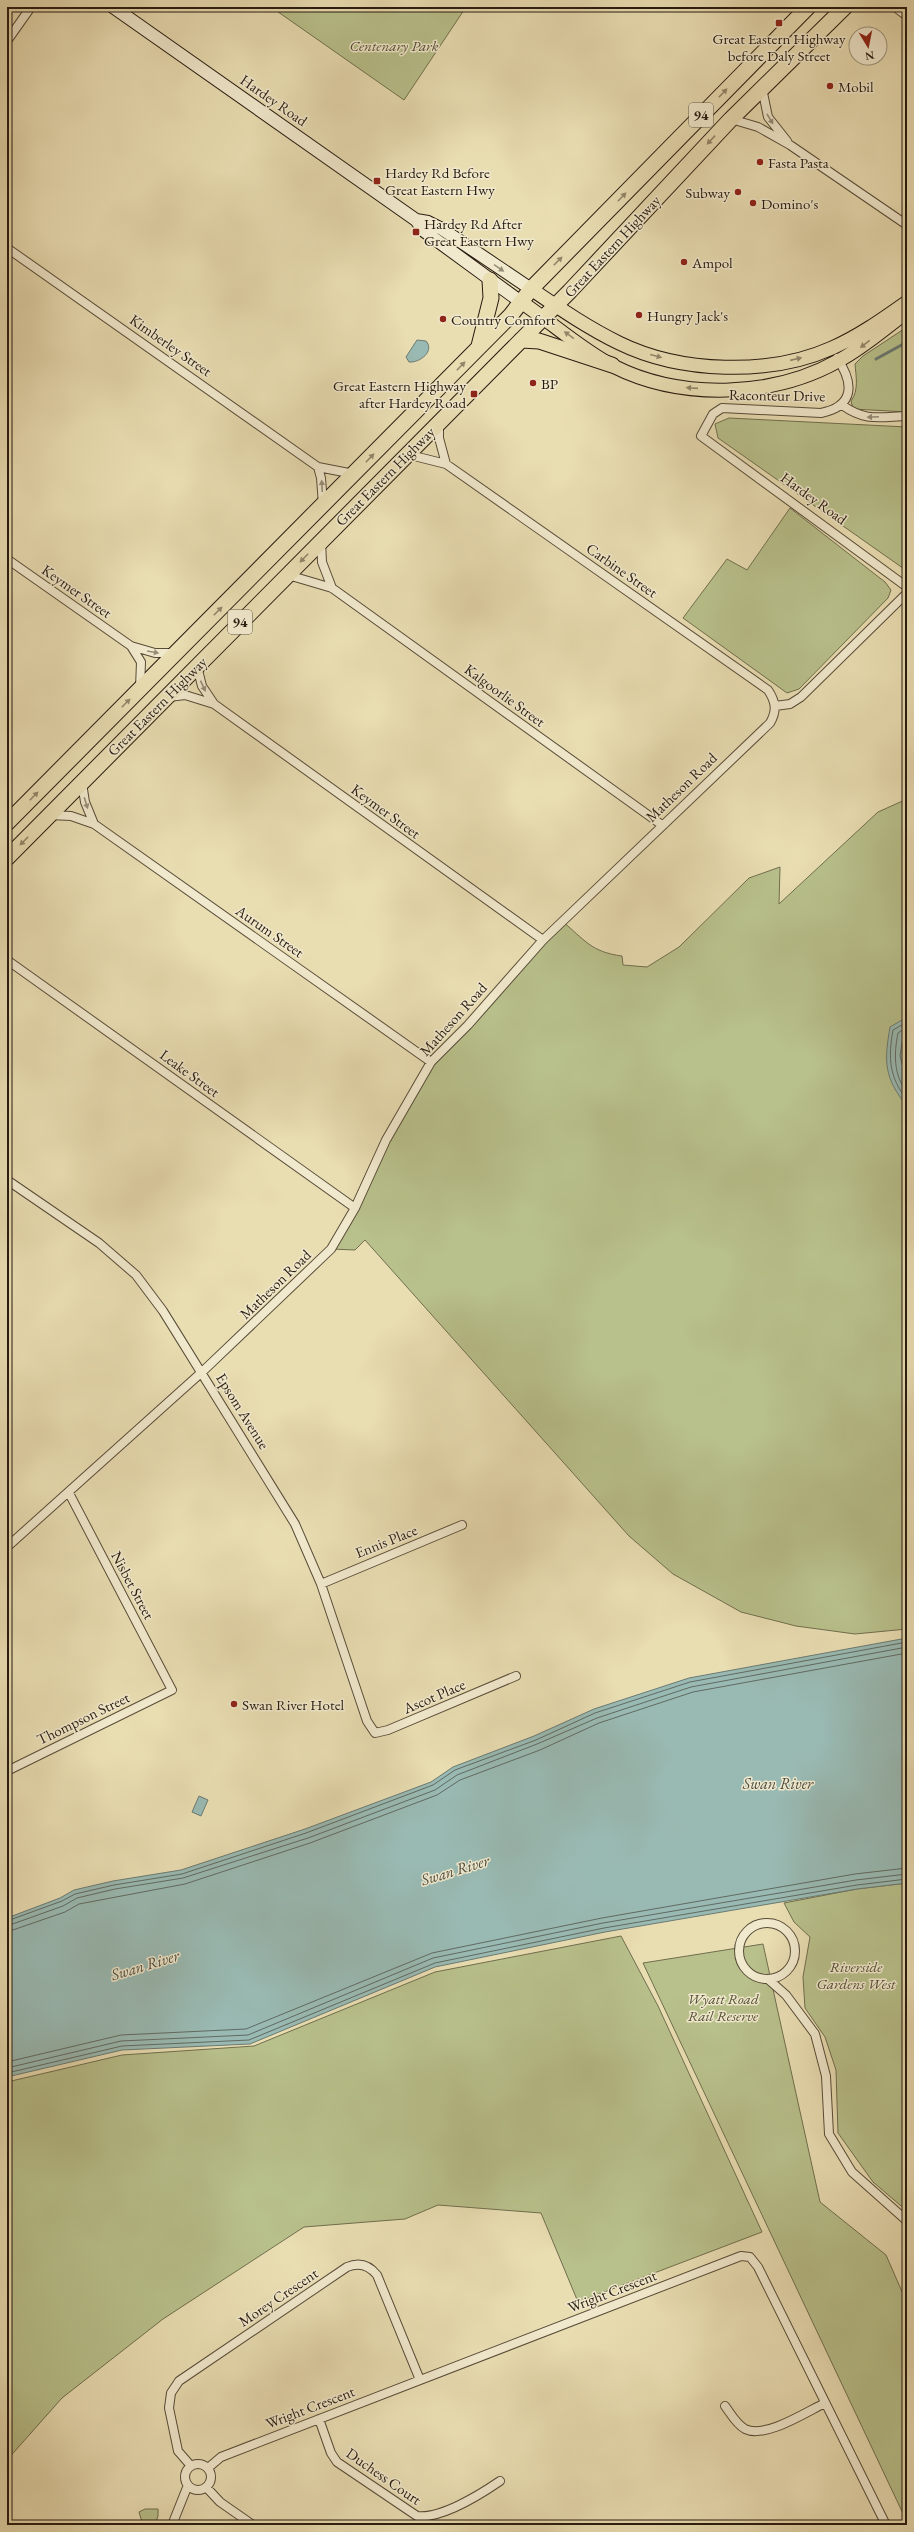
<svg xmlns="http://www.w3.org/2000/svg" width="914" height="2532" font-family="'EB Garamond',serif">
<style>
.green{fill:#b8c08b;stroke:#706e4e}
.water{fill:#99bab3;stroke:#6b7a72}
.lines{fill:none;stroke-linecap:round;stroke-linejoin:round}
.shore{stroke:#606a62;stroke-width:1}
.stream{stroke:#6b7a72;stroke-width:3}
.street-casing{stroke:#584c38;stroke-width:10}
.secondary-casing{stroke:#271b10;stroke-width:14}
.primary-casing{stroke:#271b10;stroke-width:15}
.highway-casing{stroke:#271b10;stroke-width:17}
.street{stroke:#f1e9cd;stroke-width:8}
.secondary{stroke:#f1e9cd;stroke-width:12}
.primary{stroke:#e9ddb2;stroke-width:13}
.highway{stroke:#e9ddb2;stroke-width:15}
.oneway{fill:#928669}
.oneway2{fill:#968c78}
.poi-dot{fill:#8f2418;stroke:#f1e9cd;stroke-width:1.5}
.labels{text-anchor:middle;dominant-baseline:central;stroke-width:3;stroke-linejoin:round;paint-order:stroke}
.shield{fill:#f1e9cd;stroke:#645949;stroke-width:1}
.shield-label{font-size:14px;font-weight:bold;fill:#271b10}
.poi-label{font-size:15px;fill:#271b10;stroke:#f1e9cd;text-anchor:start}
.park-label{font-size:15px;font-style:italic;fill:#524d35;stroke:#f1e9cd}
.street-label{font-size:15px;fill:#271b10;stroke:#f1e9cd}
.water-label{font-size:16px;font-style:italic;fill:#494b41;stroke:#f1e9cd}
</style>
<rect width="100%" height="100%" fill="#e9ddb2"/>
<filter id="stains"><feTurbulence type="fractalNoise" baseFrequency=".005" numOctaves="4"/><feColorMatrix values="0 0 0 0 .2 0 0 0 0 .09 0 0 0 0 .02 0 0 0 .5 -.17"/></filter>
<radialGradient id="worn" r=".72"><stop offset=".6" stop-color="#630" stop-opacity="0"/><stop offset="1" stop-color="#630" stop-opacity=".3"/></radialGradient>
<path class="green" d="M271 7H466L404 100Z
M907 327V412L853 409 851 401C859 390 856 377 855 364L863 356Z
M729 418 907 427V571L718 438 715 424Z
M790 508 885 582 891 590 888 598 799 689 787 693 683 618 727 559 747 570Z
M907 799V1629L855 1634 796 1626 741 1612 673 1574 629 1536 365 1240 355 1250 331 1249 386 1140 431 1062 562 921C585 940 591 952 622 956L623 965 647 967 679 947 749 878 780 867 779 904 878 812Z
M907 1883V2211L873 2182 838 2133 836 2070 825 2037 805 2008 803 1977 810 1937 794 1922 784 1903 857 1889Z
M621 1936 658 2006 762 2232 578 2302 541 2213 438 2205 405 2219 304 2227 163 2319 62 2398 7 2460V2082L122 2055 254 2046 435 1972Z
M763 1944 820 2202 886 2255 907 2303V2522L643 1963Z
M145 2509H158V2516L155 2525H143L139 2512Z"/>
<path class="water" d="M417 340 426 341C435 351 420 363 409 362L406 357Z
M907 1017V1106C884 1078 884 1062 890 1027Z
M907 1638V1883L857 1889 605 1932 435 1967 250 2044 122 2050 7 2077V1918L60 1898 74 1890 113 1881 181 1870 305 1829 431 1782 453 1767 534 1736 594 1709 689 1678Z
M199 1796 208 1800 201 1816 192 1812Z"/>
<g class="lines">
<path class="shore" d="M907 1022 893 1030C888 1058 889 1077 907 1100
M907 1027 898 1033C894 1053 893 1075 907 1092
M907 1034 903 1037 900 1056 907 1082
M7 1921 62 1901 75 1894 114 1885 182 1874 306 1833 433 1785 455 1770 536 1740 595 1713 690 1682 907 1642
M7 1926 63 1906 77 1898 115 1889 183 1878 308 1838 435 1790 457 1775 537 1744 597 1718 691 1687 907 1647
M7 1932 65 1912 79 1904 185 1884 310 1843 437 1795 460 1780 540 1750 599 1723 693 1692 907 1653
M7 2062 121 2035 246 2029 432 1953 602 1918 855 1874 907 1868
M7 2068 121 2041 248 2035 433 1958 603 1923 856 1880 907 1874
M7 2073 122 2046 249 2040 435 1963 604 1928 857 1885 907 1879"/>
<path class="stream" d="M876 359 907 342"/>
<g class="street-casing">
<path id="street" d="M895 7 907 16
M7 41 31 7
M762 88 768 117 787 141
M731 119 758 127 790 145 907 225
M7 248 318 467 354 474
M837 358C854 383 855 406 821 413L722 408 713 414 701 436 907 587
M842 405C866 422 879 417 907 416
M439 423V438L446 464
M318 467 321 478 323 505
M321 541 322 562 332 588
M7 559 131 646 155 653H174
M288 575 332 588 662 825
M131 646 141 662 140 688
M197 666 202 686 214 704
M169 697 185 695 214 704 543 940
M775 706 790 704 801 697 907 593
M82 783 85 802 94 824
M49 815 71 816 94 824 431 1062
M7 960 355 1208
M7 1180 99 1243 136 1275 163 1311 295 1524 321 1584 367 1721 375 1733 388 1730 516 1676
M7 1547 202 1372 331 1249 355 1208 386 1140 431 1062 468 1025 543 940 770 723C777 711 776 702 768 690L446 464 406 454
M321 1584 462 1525
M7 1771 172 1690 69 1493
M739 1951a28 28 0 1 1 56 0a28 28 0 1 1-56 0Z
M769 1980 786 1995 815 2034 826 2076 829 2134 852 2172 907 2221
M725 2406C731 2414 736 2424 745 2429 765 2439 806 2412 825 2403
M319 2419 331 2453 337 2462 417 2516C441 2519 481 2494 500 2481
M185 2477a13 13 0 1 1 26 0a13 13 0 1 1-26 0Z
M191 2466 178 2451 169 2408 171 2393 179 2381 347 2267C359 2262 369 2265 377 2275L420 2380
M208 2468 221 2457 741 2256 750 2257 758 2267 886 2525
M206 2487 220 2502 253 2525
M172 2525 188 2485"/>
</g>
<g class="secondary-casing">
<path id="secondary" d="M113 7 416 220 424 231 521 302
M416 220 428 222 442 229 531 289"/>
</g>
<g class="primary-casing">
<path id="primary" d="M531 289C559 308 588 328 619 343 680 373 770 376 832 348 859 336 883 319 907 302
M521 302C551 322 582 350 613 366 680 400 772 398 838 361 863 348 885 328 907 312"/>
</g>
<g class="highway-casing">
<path id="highway" d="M521 340 539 341 612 365
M479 346 491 298 490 280
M7 823 511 315 531 289 808 7
M7 858 570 291 731 119 845 7"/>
</g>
<use href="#street" class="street"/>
<use href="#secondary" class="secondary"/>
<use href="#primary" class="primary"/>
<use href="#highway" class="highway"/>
</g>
<defs><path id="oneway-solid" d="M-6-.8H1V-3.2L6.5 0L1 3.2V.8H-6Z"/></defs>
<g class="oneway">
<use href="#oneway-solid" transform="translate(723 93) rotate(-46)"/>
<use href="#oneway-solid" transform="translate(711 140) rotate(133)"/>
<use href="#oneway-solid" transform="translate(622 197) rotate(-46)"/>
<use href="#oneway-solid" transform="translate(558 261) rotate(-45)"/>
<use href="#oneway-solid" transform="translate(569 335) rotate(-144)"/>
<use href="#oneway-solid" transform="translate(865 344) rotate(142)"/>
<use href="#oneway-solid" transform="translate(656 356) rotate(15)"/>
<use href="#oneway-solid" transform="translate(796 359) rotate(-13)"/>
<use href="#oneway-solid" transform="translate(461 366) rotate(-46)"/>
<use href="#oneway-solid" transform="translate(692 388) rotate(-176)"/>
<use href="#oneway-solid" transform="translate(370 458) rotate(-46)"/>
<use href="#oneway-solid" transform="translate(304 558) rotate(134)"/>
<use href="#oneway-solid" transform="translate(218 611) rotate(-45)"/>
<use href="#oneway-solid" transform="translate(126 703) rotate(-45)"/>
<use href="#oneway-solid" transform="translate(34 796) rotate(-45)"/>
<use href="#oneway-solid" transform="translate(24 841) rotate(135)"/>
</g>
<g class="oneway2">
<use href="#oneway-solid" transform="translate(770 119) rotate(59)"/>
<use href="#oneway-solid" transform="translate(499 268) rotate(34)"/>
<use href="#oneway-solid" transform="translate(873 417) rotate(178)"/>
<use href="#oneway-solid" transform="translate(322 486) rotate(-93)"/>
<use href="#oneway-solid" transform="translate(153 652) rotate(10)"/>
<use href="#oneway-solid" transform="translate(203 686) rotate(65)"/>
<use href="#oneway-solid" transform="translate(86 803) rotate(73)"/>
</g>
<g class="poi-dot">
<rect x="775" y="19" width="8" height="8" rx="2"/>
<circle cx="830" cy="86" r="4"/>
<circle cx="760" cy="162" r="4"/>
<rect x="373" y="177" width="8" height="8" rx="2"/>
<circle cx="738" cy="192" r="4"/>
<circle cx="753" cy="203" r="4"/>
<rect x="412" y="228" width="8" height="8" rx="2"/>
<circle cx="684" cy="262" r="4"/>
<circle cx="639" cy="315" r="4"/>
<circle cx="443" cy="319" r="4"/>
<circle cx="533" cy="383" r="4"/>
<rect x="470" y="390" width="8" height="8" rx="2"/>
<circle cx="234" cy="1704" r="4"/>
</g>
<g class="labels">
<g class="shield">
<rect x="689" y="103" width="24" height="24" rx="3"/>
<rect x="228" y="610" width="24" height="24" rx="3"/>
</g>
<g class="shield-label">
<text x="701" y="115">94</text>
<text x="240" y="622">94</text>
</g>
<g class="poi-label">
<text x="779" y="38" text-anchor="middle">Great Eastern Highway<tspan x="779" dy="17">before Daly Street</tspan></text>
<text x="838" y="86">Mobil</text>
<text x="768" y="162">Fasta Pasta</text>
<text x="385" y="172">Hardey Rd Before<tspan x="385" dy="17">Great Eastern Hwy</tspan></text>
<text x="730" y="192" text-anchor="end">Subway</text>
<text x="761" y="203">Domino's</text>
<text x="424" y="223">Hardey Rd After<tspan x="424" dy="17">Great Eastern Hwy</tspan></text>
<text x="692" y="262">Ampol</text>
<text x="647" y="315">Hungry Jack's</text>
<text x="451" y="319">Country Comfort</text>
<text x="541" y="383">BP</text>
<text x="466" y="385" text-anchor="end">Great Eastern Highway<tspan x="466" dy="17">after Hardey Road</tspan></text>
<text x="242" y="1704">Swan River Hotel</text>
</g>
<g class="park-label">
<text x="394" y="45">Centenary Park</text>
<text x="856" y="1966">Riverside<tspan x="856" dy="17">Gardens West</tspan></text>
<text x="723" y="1998">Wyatt Road<tspan x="723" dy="17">Rail Reserve</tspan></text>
</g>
<g class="street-label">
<text transform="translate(274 100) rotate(35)">Hardey Road</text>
<text transform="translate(612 246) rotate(-47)">Great Eastern Highway</text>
<text transform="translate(171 345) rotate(35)">Kimberley Street</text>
<text transform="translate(777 395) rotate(1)">Raconteur Drive</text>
<text transform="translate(385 476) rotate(-45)">Great Eastern Highway</text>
<text transform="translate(814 498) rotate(36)">Hardey Road</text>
<text transform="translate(622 570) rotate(35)">Carbine Street</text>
<text transform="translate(77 591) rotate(35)">Keymer Street</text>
<text transform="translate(505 695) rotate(36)">Kalgoorlie Street</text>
<text transform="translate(157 706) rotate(-45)">Great Eastern Highway</text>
<text transform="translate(681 787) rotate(-44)">Matheson Road</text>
<text transform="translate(386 811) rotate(36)">Keymer Street</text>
<text transform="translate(270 931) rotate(35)">Aurum Street</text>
<text transform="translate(453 1019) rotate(-48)">Matheson Road</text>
<text transform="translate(190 1073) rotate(36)">Leake Street</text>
<text transform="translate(275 1284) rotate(-44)">Matheson Road</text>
<text transform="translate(243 1411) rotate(58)">Epsom Avenue</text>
<text transform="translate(386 1541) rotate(-22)">Ennis Place</text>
<text transform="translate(133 1585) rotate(62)">Nisbet Street</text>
<text transform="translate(434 1696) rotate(-23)">Ascot Place</text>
<text transform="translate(83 1718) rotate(-26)">Thompson Street</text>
<text transform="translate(612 2291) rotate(-21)">Wright Crescent</text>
<text transform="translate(278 2297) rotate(-34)">Morey Crescent</text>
<text transform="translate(310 2407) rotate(-21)">Wright Crescent</text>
<text transform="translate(384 2476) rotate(35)">Duchess Court</text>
</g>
<g class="water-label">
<text x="778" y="1783">Swan River</text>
<text transform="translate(455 1870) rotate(-17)">Swan River</text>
<text transform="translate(145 1965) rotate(-17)">Swan River</text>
</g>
</g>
<rect width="914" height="2532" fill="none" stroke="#e9ddb2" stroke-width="24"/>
<rect x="8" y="8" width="898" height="2516" fill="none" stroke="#271b10" stroke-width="2"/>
<rect x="12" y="12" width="890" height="2508" fill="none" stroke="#271b10"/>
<g transform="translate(868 46) rotate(170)"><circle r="19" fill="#f1e9cd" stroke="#a09781"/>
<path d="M0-3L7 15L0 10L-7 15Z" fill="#8f2418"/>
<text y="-6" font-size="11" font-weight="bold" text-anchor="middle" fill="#271b10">N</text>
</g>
<rect width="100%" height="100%" filter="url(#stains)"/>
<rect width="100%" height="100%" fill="url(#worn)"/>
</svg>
